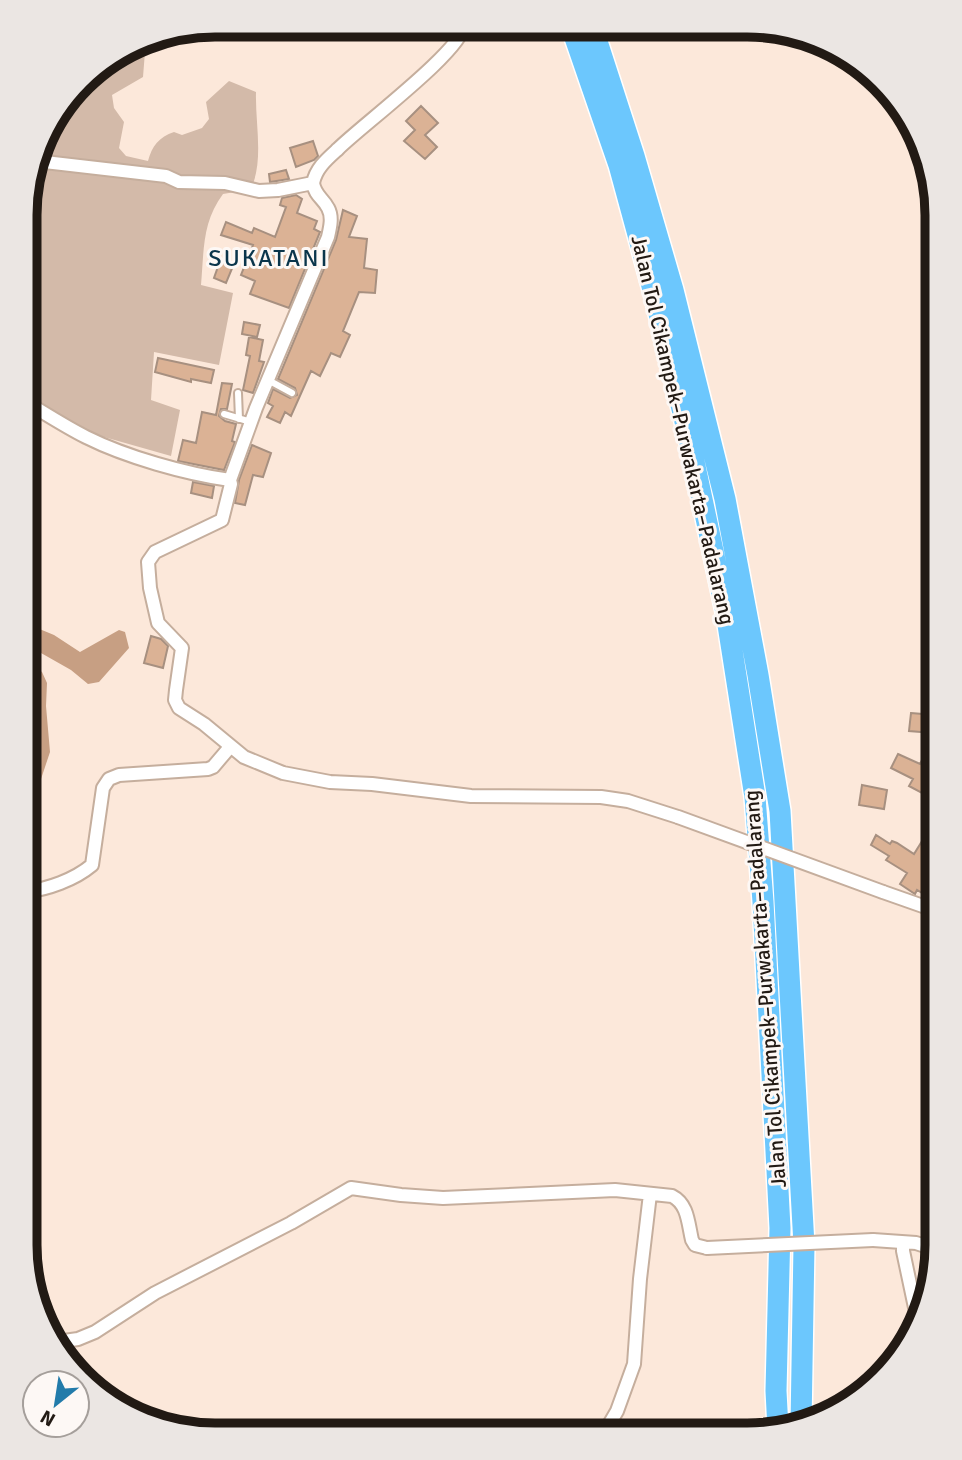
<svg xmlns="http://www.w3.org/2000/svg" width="962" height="1460" font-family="Signika,sans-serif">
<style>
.green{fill:#d3baa9}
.forest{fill:#c79f83}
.building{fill:#dbb295;stroke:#a79080;stroke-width:2}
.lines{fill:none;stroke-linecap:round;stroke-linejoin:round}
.lane-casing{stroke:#c5ae9d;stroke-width:10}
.street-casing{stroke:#c5ae9d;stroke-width:16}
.highway-casing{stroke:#fff;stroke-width:24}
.lane{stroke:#fff;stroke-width:6}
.street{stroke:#fff;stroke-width:12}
.highway{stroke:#6cc7fd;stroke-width:21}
.street-bridge-casing{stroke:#c5ae9d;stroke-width:16;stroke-linecap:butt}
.street-bridge{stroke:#fff;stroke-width:12}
.labels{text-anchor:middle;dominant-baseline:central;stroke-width:6;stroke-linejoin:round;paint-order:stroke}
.street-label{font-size:21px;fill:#221a14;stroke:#fdf8f5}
.quarter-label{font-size:24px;letter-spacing:2px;fill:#0a354b;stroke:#fdf8f5}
.rim{fill:none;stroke:#221a14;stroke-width:9}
</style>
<rect width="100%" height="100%" fill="#fce8da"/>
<path class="green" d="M146 39 143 77 112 95 114 108 124 122 119 148 126 156 148 161C152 146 159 137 174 132L182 135 202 128 209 119 206 102 229 81 256 92C255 125 265 163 249 193L235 192 223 194C202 222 204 251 201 285L233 293 219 365 154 352 151 400 180 410 171 456 97 435 26 396V189L50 120 90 71Z"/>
<path class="forest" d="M25 623 54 635 80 652 119 630 125 632 129 648 99 682 88 684 71 670 41 653C33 652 30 655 27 661L42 672 47 683 46 706 50 752 40 782 25 780Z"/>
<path class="building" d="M421 106 438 123 425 135 437 147 425 159 404 141 415 130 406 121Z
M313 141 318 156 314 160 296 167 290 148Z
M286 170 289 179 270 182 269 174Z
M296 195 302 199 297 213 317 221 314 229 320 232 289 308 250 294 255 281 241 275 253 245 221 235 226 222 252 233 254 228 275 237 286 207 280 205 282 198Z
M343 210 357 216 349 237 367 239 364 268 377 270 375 293 359 292 343 331 350 335 340 357 331 353 320 376 311 371 291 416 285 412 280 423 267 417 273 406 268 403 273 389 290 398 297 395 295 388 278 379 336 240Z
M220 261 233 266 226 283 214 278Z
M244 322 260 325 257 337 242 334Z
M249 337 263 340 259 361 264 362 253 393 243 390 250 356 246 355Z
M158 358 214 370 211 383 191 379V382L155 372Z
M222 383 232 384 227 409H221L219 416 225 421 236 424 232 441 235 442 224 470 178 461 183 440 196 443 202 412 216 415Z
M252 445 271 453 263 477 253 475 245 505 235 503 239 480Z
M193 482 214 486 212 498 191 493Z
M151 636 161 639 168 646 163 668 144 663Z
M911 713 934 715 933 733 909 731Z
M898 754 920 764 922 760 937 767V808H928V796L909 786 913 779 891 768Z
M862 785 887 790 884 809 859 805Z
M927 833 937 839V902L917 890 915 894 900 884 907 873 886 860 889 856 871 845 876 835 890 844 892 841 897 843 914 854Z"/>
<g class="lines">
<g class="lane-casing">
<path id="lane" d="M268 380 292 393
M238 393 239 419
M224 414 251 422"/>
</g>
<g class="street-casing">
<path id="street" d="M36 161 166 176 179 182 225 183 259 191 278 190 313 183C316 168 327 159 338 149 361 126 463 50 464 25
M313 183C315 196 323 198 328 208 333 217 330 228 328 237L256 408 230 480 231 484 222 520 155 552 148 562 150 588 158 623 182 648 176 690 175 700 179 708 204 724 244 757 283 773 330 782 372 784 471 796 601 797 628 801 678 817
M26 402C46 414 66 427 86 437 126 457 186 474 230 480
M25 892C48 889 74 880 92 865L103 788 109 779 119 775 208 769 213 767 230 747
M883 892 937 911
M873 1240 916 1243 937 1250
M903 1243V1251L917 1317
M57 1342 78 1339 95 1332 155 1293 291 1223 351 1188 401 1195 443 1198 615 1190 672 1196C688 1204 688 1223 692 1240L695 1245 707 1248
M603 1435 617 1411 634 1364 640 1279 650 1194"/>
</g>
<g class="highway-casing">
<path id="highway" d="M571 26 619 165 655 297 689 438 726 612 755 797 763 902 780 1228 776 1391 778 1429
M592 26 634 156 673 290 725 499 758 675 780 811 804 1245 801 1425"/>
</g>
<use href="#lane" class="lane"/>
<use href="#street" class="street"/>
<use href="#highway" class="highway"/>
<g class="street-bridge-casing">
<path id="street-bridge" d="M678 817 883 892
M707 1248 873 1240"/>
</g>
<use href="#street-bridge" class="street-bridge"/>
</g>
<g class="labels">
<g class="street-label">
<text transform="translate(683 430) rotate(77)">Jalan Tol Cikampek–Purwakarta–Padalarang</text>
<text transform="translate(765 989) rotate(-94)">Jalan Tol Cikampek–Purwakarta–Padalarang</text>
</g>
<g class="quarter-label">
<text x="269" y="258">SUKATANI</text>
</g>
</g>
<path d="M0 0H962V1460H0ZM215 37H747A178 178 0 0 1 925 215V1245A178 178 0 0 1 747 1423H215A178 178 0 0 1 37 1245V215A178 178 0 0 1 215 37Z" fill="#ebe6e3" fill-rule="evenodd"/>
<path class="rim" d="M215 37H747A178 178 0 0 1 925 215V1245A178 178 0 0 1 747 1423H215A178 178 0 0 1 37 1245V215A178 178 0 0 1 215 37Z"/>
<g transform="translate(56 1404) rotate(210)"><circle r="33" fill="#fdf8f5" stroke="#a59f9b" stroke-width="2"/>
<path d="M0-5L12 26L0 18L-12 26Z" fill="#227baa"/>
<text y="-10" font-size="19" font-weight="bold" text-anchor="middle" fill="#221a14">N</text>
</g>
</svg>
